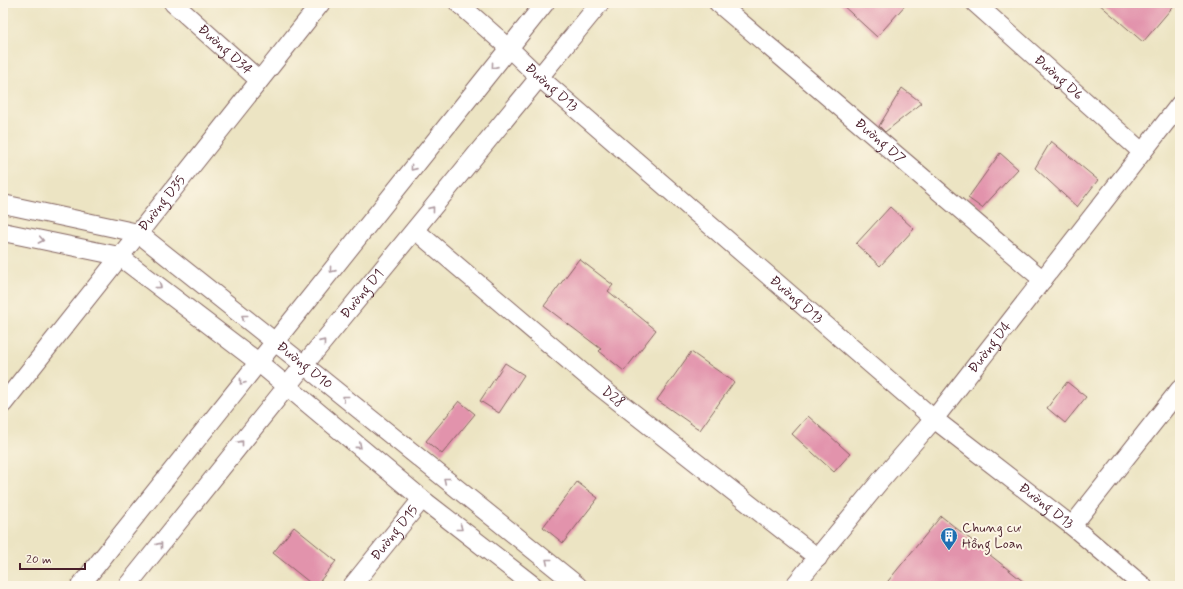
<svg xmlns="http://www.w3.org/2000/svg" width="1183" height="589" font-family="Mynerve,sans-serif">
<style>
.building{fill:#e293ac}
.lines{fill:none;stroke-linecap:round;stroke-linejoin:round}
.street-casing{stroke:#836460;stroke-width:20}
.street{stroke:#fff;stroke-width:18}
.oneway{stroke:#ae9aa0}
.labels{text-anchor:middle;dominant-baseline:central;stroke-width:4;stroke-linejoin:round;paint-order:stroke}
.street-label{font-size:14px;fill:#4a1f2b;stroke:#fcf5e5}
.poi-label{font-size:14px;fill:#4a1f2b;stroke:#fcf5e5;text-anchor:start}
</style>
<rect width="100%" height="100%" fill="#fcf5e5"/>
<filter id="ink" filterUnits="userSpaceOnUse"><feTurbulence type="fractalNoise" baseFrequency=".025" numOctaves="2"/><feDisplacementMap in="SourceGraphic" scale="8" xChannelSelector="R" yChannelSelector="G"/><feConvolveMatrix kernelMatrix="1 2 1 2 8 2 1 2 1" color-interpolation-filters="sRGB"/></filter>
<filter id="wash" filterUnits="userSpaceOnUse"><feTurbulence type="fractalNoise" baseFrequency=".012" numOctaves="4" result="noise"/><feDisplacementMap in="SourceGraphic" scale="16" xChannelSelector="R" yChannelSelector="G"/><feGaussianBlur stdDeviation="0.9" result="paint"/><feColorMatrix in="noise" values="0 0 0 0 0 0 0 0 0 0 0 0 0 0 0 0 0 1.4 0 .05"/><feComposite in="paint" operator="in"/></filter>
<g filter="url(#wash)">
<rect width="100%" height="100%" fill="#ece4c3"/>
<g id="blocks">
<path class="building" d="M840 3H907L877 37Z
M1098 3H1176L1143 42Z
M902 88 922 103 885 132 879 126Z
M1051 141 1098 180 1077 207 1035 168Z
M1000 153 1018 169 982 208 968 198Z
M890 207 914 229 880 266 856 244Z
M579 259 613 285 608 291 656 330 624 371 599 351 601 349 544 306Z
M691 352 734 382 700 430 657 400Z
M505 363 524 375 499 413 480 401Z
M1067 382 1086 397 1065 423 1047 408Z
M459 401 475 414 442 454 426 441Z
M808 416 850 454 834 472 792 434Z
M577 482 598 498 563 543 543 527Z
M941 516 1029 586H884Z
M294 527 336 561 316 586H314L273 553Z"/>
</g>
</g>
<g filter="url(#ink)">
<use href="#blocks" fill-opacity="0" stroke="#836460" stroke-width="1"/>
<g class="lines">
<g class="street-casing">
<g id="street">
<path id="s1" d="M173 3 259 80"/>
<path id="s2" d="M458 3 509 48 539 77 934 419 1072 526 1143 586"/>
<path id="s3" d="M718 3 1043 280"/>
<path id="s4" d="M975 3 1142 152"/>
<path id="s5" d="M3 204 138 233 304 365 578 586"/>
<path id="s6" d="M415 230 595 383 818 558"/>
<path d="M3 232 119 256 258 362 422 499 534 586"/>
<path id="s7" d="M3 404 321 3"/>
<path d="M1072 526 1180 389"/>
<path d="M80 586 545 3"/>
<path id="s8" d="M127 586 304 365 600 3"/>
<path id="s9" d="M352 586 422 499"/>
<path id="s10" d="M794 586 881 480 934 419 1180 104"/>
</g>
</g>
<use href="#street" class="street"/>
</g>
<defs><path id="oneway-chevron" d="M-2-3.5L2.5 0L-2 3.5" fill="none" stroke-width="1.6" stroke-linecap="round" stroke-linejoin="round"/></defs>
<g class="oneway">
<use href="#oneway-chevron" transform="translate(494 66) rotate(129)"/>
<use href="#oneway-chevron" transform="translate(413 168) rotate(129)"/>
<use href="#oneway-chevron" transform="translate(432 209) rotate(-51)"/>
<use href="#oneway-chevron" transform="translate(41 240) rotate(11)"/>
<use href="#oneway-chevron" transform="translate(332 270) rotate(129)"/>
<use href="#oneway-chevron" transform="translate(159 286) rotate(37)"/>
<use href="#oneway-chevron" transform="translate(244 317) rotate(-142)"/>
<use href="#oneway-chevron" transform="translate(323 342) rotate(-51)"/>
<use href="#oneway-chevron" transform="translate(242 382) rotate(128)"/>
<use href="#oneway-chevron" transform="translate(345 398) rotate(-141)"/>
<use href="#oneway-chevron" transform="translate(241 443) rotate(-51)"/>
<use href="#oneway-chevron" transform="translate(359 446) rotate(40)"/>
<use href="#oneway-chevron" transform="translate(446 480) rotate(-141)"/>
<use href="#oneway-chevron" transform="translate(460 528) rotate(38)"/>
<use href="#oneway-chevron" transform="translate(160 545) rotate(-51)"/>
<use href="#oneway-chevron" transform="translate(548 561) rotate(-141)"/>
</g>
</g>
<defs>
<g id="building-pin" transform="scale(0.9)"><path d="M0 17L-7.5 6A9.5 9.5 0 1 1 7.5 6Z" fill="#1f6fb2" stroke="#fcf5e5"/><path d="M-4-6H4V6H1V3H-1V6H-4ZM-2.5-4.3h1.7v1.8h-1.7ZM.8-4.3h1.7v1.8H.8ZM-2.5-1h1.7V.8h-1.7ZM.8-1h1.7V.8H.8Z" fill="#fff"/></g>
</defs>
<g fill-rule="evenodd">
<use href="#building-pin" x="949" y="536"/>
</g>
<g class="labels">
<g class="street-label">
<text stroke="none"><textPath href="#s1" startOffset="70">Đường D34</textPath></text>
<text stroke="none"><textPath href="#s4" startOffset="112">Đường D6</textPath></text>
<text stroke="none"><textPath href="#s2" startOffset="126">Đường D13</textPath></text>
<text stroke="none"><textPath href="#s3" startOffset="213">Đường D7</textPath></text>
<text stroke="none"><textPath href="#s7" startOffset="256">Đường D35</textPath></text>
<text stroke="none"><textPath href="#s8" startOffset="375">Đường D1</textPath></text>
<text stroke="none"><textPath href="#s2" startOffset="450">Đường D13</textPath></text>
<text stroke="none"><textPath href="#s10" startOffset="309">Đường D4</textPath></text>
<text stroke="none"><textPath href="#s5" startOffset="351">Đường D10</textPath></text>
<text stroke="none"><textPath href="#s6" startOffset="259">D28</textPath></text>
<text stroke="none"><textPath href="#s2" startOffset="774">Đường D13</textPath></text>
<text stroke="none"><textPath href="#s9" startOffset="68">Đường D15</textPath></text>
</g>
<g class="poi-label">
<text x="962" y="528">Chung cư<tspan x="962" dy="16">Hồng Loan</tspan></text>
</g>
</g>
<rect width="1183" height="589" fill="none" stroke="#fcf5e5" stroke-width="16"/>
<path d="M20 563v6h65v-6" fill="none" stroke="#4a1f2b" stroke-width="2"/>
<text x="26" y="563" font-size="12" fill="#4a1f2b" stroke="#fcf5e5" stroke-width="3" paint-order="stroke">20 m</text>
</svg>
